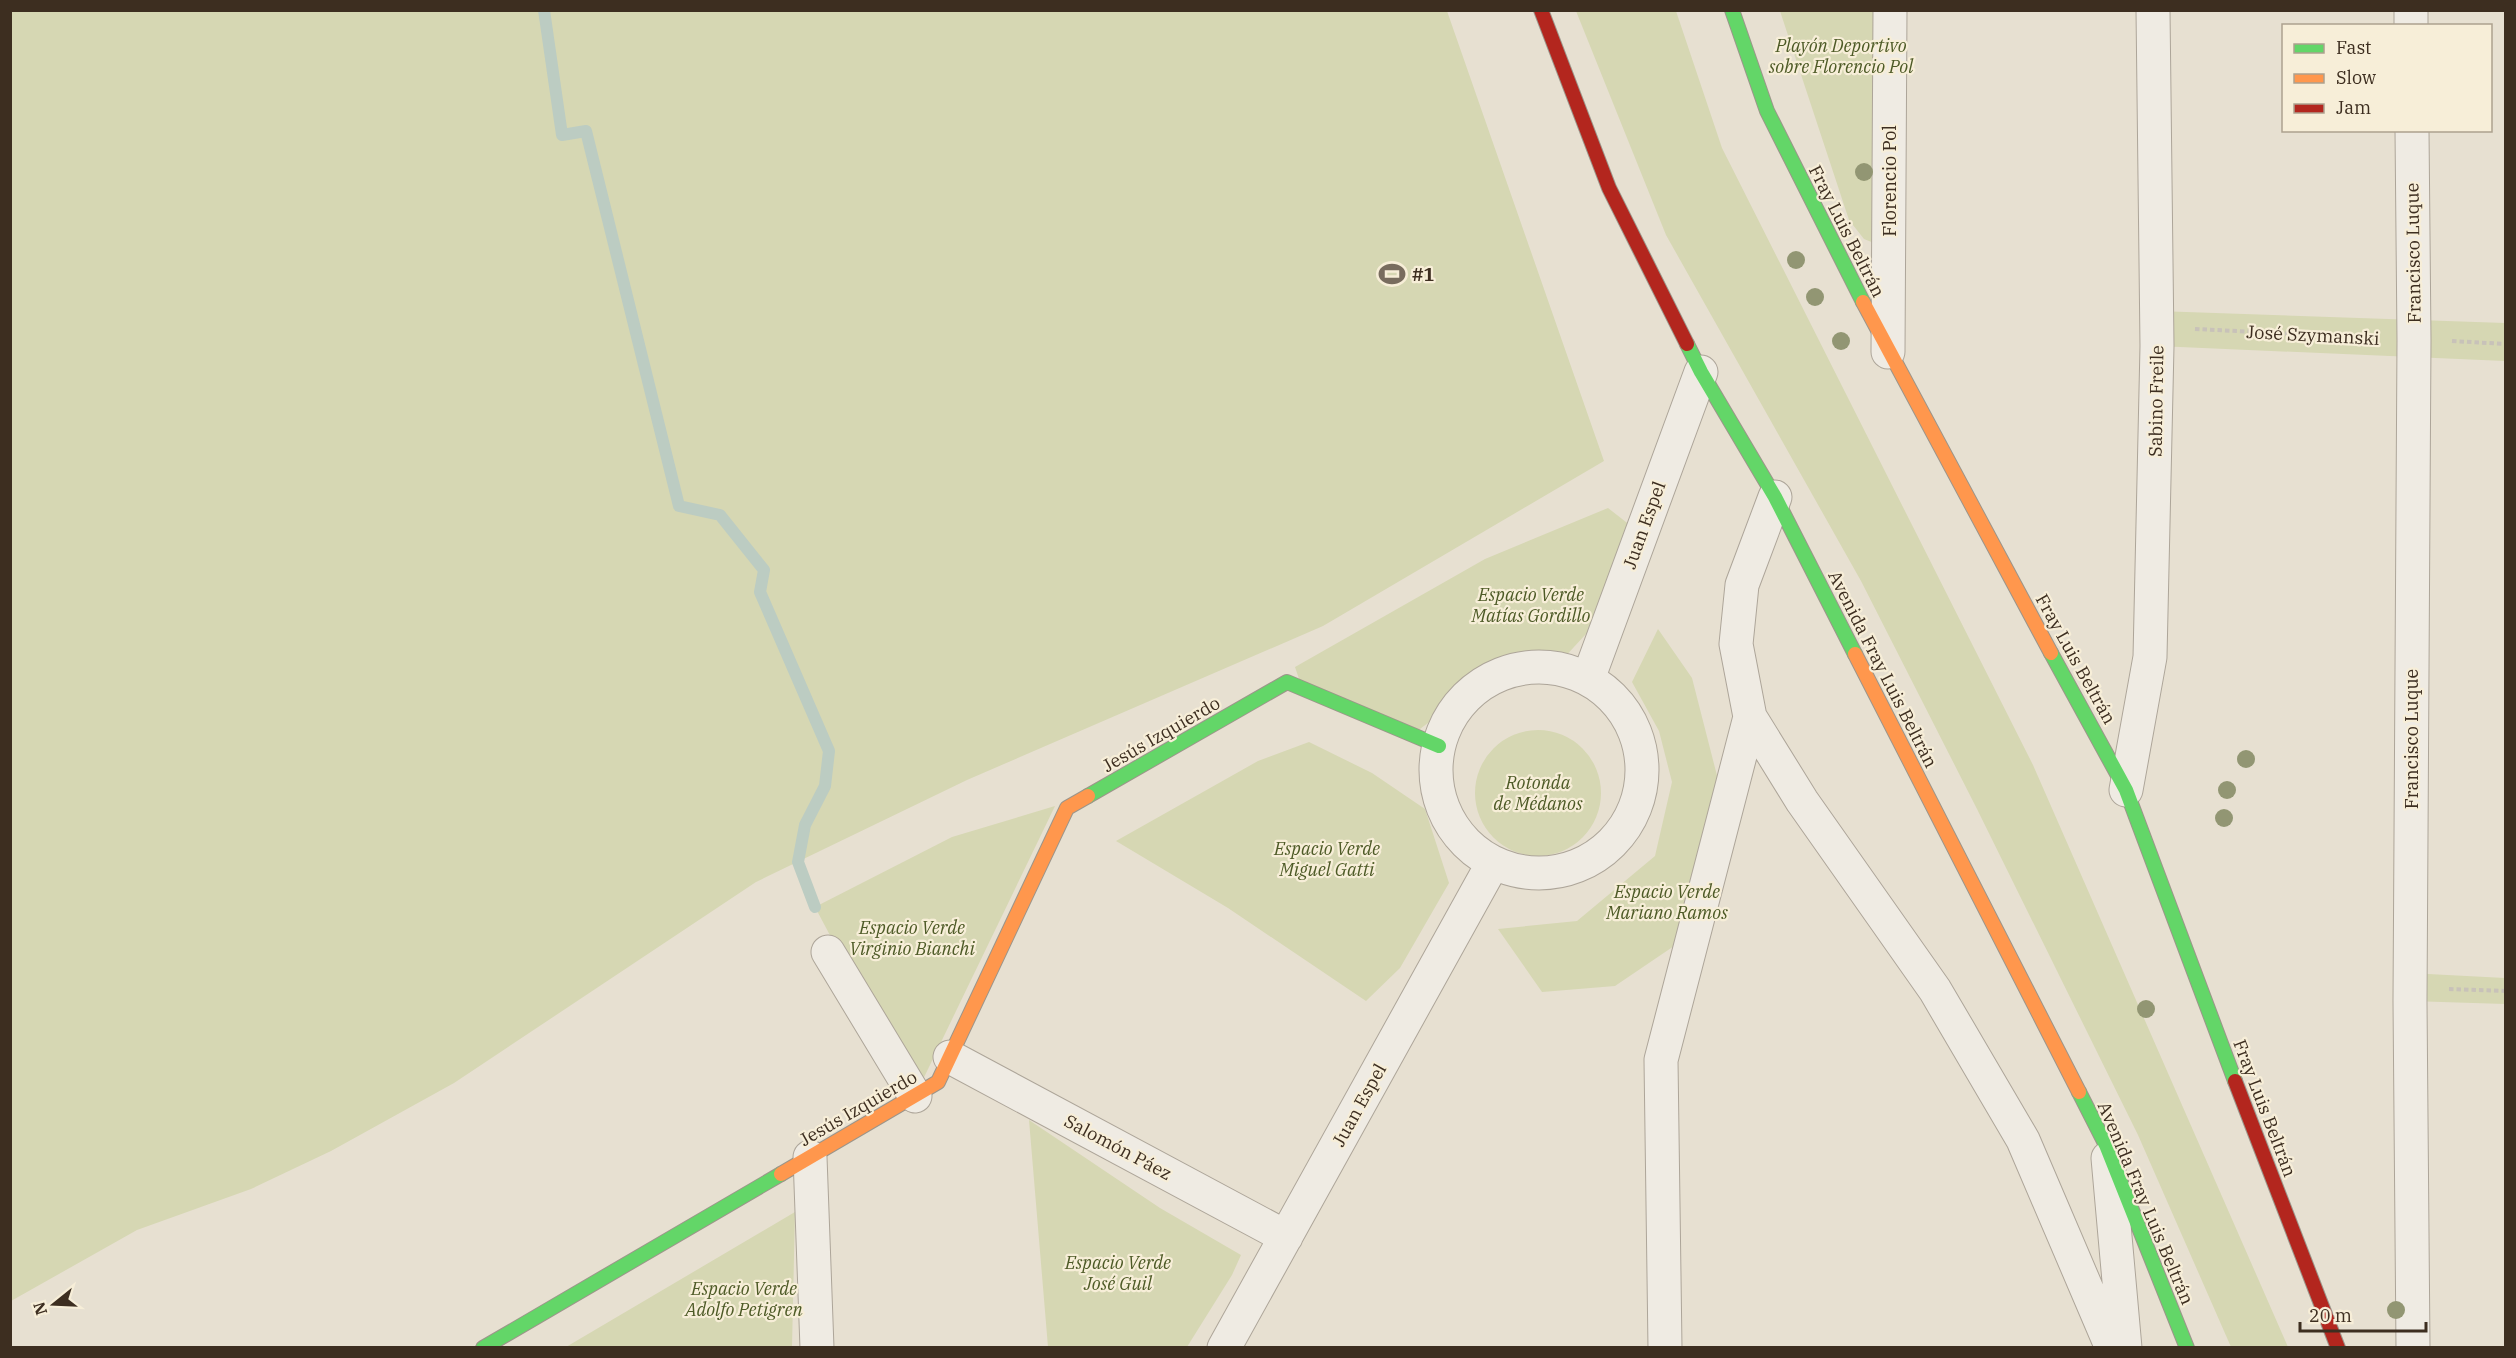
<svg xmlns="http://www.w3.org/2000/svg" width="2516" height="1358" font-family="'IBM Plex Serif',serif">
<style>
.green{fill:#d6d7b3}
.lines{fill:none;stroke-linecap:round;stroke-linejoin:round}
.stream{stroke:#bcccc2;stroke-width:12}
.street-casing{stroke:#ada599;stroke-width:35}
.fast-casing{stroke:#9c958a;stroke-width:16}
.slow-casing{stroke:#9c958a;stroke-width:16}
.jam-casing{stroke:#9c958a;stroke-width:16}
.path{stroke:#c8c2b9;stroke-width:4;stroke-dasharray:4.5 3;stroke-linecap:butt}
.street{stroke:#efebe3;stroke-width:33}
.fast{stroke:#63d668;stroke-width:14}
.slow{stroke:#ff974d;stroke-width:14}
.jam{stroke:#b3261e;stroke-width:14}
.tree{fill:#929673}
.labels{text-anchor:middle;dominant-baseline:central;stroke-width:4.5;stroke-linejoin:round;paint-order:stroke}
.park-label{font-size:18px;font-style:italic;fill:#4d5a26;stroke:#f7eed8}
.street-label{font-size:18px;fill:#3d2e20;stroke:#f7eed8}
.poi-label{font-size:18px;font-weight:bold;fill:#3d2e20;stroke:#f7eed8;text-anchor:start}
</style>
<rect width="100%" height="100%" fill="#e7e0d1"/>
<path class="green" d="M11 10 1447 11 1604 461 1323 626 967 780 756 882 454 1083 331 1151 251 1189 137 1230 11 1301Z
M1576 11H1676L1722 148 2033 765 2288 1347H2231L2138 1135 1977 809 1861 581 1666 235Z
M1780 11H1885L1874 243 1864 239 1849 220Z
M2157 311 2505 323V361L2157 346Z
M1608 508 1644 536 1597 622 1562 660 1498 670 1416 732 1305 697 1295 667 1485 559Z
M1658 629 1692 678 1724 803 1708 923 1615 986 1542 992 1498 929 1577 921 1655 856 1672 782 1659 731 1632 682Z
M1475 793a63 63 0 1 1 126 0a63 63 0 1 1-126 0Z
M1309 742 1372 773 1425 809 1449 883 1400 968 1366 1001 1228 908 1116 841 1258 761Z
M1055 806 915 1096 815 907 952 837Z
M2409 973 2505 978V1004L2410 1001Z
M1029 1120 1160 1208 1241 1255 1232 1275 1187 1347H1048Z
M795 1212 792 1347H566Z"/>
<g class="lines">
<path class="stream" d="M544 10 562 135 586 131 679 506 720 515 764 570 760 592 829 751 825 786 805 825 798 862 815 907"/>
<g class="street-casing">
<path id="street" d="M2411 10V26
M2412 130 2414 340 2410 1001 2413 1348
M1888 352 1890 10
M1436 770a103 103 0 1 1 206 0a103 103 0 1 1-206 0Z
M1588 679 1701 372
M1750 717 1802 801 1935 990 2023 1140 2112 1348
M2126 790 2150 657 2157 346 2153 10
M828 952 915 1096
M950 1057 1286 1237
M810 1157 817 1348
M2108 1158 2125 1348
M1224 1348 1493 863
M1665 1348 1661 1060 1750 717 1736 644 1742 585 1775 497"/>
</g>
<g class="fast-casing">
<path id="fast" d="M1732 10 1767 111 1863 302
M1687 344 1701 372 1775 497 1855 654
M2051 653 2126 790 2235 1081
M1088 796 1287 682 1439 746
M2079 1092 2106 1145 2187 1348
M483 1348 781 1174"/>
</g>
<g class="slow-casing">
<path id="slow" d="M1863 302 2051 653
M1855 654 2079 1092
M781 1174 938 1082 1067 808 1088 796"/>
</g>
<g class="jam-casing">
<path id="jam" d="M1541 10 1609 188 1687 344
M2235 1081 2338 1348"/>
</g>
<path class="path" d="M2195 329 2376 338
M2452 341 2506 344
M2449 989 2506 991"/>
<use href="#street" class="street"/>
<use href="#fast" class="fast"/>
<use href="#slow" class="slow"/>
<use href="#jam" class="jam"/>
</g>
<g class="tree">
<circle cx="1864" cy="172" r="9"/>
<circle cx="1796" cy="260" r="9"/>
<circle cx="1815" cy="297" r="9"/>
<circle cx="1841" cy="341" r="9"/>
<circle cx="2246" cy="759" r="9"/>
<circle cx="2227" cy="790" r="9"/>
<circle cx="2224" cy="818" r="9"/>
<circle cx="2146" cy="1009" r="9"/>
<circle cx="2396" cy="1310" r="9"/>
</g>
<defs>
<g id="stadium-bare" transform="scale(2.07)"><path d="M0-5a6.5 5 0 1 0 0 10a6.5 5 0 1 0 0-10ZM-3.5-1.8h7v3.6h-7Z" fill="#786c5e" stroke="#f7eed8" stroke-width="2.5" paint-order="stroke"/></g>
</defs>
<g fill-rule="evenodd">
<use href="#stadium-bare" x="1392" y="274"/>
</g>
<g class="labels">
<g class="park-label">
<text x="1841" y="45">Playón Deportivo<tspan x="1841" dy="21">sobre Florencio Pol</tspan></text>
<text x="1531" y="594">Espacio Verde<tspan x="1531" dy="21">Matías Gordillo</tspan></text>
<text x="1538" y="782">Rotonda<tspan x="1538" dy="21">de Médanos</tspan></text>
<text x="1327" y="848">Espacio Verde<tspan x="1327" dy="21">Miguel Gatti</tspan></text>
<text x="1667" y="891">Espacio Verde<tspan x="1667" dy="21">Mariano Ramos</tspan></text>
<text x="912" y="927">Espacio Verde<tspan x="912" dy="21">Virginio Bianchi</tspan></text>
<text x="1118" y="1262">Espacio Verde<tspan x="1118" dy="21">José Guil</tspan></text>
<text x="744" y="1288">Espacio Verde<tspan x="744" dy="21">Adolfo Petigren</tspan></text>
</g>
<g class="street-label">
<text transform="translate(1889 181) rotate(-90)">Florencio Pol</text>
<text transform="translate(1847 231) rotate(63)">Fray Luis Beltrán</text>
<text transform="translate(2413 253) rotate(-91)">Francisco Luque</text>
<text transform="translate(2313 335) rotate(3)">José Szymanski</text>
<text transform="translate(2156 401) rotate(-89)">Sabino Freile</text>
<text transform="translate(1644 525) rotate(-70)">Juan Espel</text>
<text transform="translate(2076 659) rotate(61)">Fray Luis Beltrán</text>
<text transform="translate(1883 669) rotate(63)">Avenida Fray Luis Beltrán</text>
<text transform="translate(1161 734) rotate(-30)">Jesús Izquierdo</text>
<text transform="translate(2411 739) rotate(-90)">Francisco Luque</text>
<text transform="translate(1359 1105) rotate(-61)">Juan Espel</text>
<text transform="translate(858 1108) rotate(-30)">Jesús Izquierdo</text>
<text transform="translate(2265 1108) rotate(69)">Fray Luis Beltrán</text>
<text transform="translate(1118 1147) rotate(28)">Salomón Páez</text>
<text transform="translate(2146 1203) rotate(67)">Avenida Fray Luis Beltrán</text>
</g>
<g class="poi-label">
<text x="1412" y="274">#1</text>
</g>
</g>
<rect width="2516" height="1358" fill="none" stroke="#3d2e20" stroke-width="24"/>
<rect x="2282" y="24" width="210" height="108" fill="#f7eed8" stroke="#ada18e" stroke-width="1.5"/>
<rect x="2294" y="44" width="30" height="9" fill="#63d668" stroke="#ada18e" stroke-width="1.5"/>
<text x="2336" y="54" font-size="18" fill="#3d2e20">Fast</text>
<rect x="2294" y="74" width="30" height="9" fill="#ff974d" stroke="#ada18e" stroke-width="1.5"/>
<text x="2336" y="84" font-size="18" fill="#3d2e20">Slow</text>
<rect x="2294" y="104" width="30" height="9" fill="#b3261e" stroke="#ada18e" stroke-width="1.5"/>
<text x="2336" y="114" font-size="18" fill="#3d2e20">Jam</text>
<g transform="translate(54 1304) rotate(252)" stroke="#f7eed8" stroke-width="4.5" paint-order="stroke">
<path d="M0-4.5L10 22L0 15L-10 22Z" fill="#3d2e20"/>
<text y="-9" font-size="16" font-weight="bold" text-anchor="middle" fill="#3d2e20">N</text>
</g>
<path d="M2300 1322v9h126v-9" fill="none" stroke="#3d2e20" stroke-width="3"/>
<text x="2309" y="1322" font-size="18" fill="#3d2e20" stroke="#f7eed8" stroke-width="4.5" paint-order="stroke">20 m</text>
</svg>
